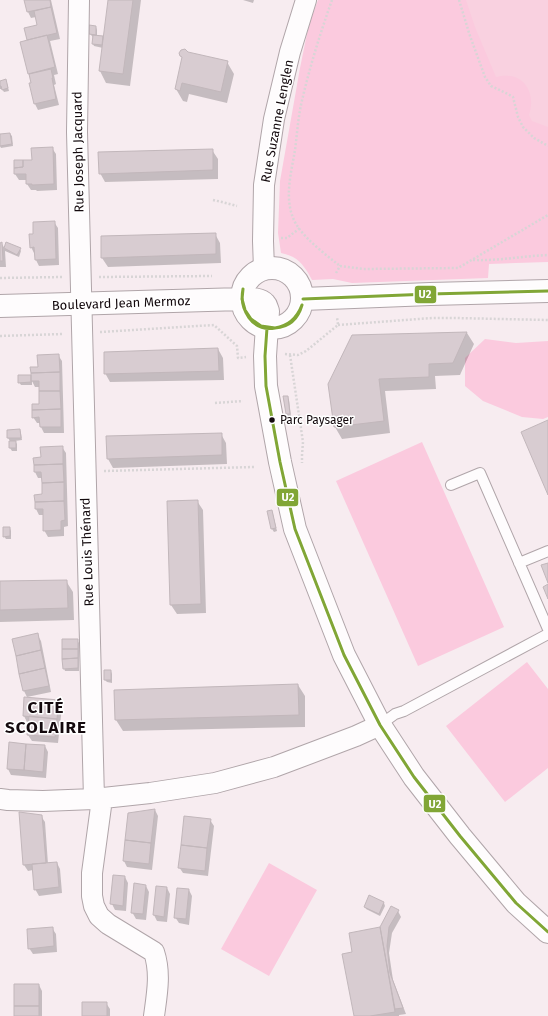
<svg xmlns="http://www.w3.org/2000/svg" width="548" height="1016" font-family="'Fira Sans',sans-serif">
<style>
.green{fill:#fbcade}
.water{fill:#f9d1e0}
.shadow{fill:#0003}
.building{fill:#d8ccd1;stroke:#c2b7bb}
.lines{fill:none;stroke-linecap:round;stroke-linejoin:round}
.service-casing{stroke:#b0a5a9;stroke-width:12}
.minor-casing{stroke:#b0a5a9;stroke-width:22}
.tertiary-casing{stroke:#b0a5a9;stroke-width:24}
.secondary-casing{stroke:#b0a5a9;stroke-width:24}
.path{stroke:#d8d5d6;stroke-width:2.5;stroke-dasharray:2 2;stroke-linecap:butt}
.service{stroke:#fefcfd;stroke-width:10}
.minor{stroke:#fefcfd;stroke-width:20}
.tertiary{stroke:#fefcfd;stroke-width:22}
.secondary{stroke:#fefcfd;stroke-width:22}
.bus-1-casing{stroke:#fff;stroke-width:6}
.bus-1{stroke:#81a636;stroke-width:3}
.bus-dot{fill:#140a0e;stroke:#fff;stroke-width:1.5}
.labels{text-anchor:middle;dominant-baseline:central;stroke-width:3;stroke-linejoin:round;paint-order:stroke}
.bus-label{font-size:12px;fill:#140a0e;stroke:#fff;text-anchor:start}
.street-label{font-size:13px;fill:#140a0e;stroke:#fff}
.district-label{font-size:17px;font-weight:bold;letter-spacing:1px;fill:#140a0e;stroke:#fff}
.line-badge{stroke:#fff;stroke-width:1.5}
.badge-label{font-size:11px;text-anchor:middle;font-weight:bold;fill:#fff}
</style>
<rect width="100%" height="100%" fill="#f7ecf0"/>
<path class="green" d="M318 0H548V262L489 264 488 278 352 283 333 279 312 280C308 272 302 262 293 257 289 255 285 254 281 253L278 233 280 181 300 68 309 24Z
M485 339 516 343 548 341V417L543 419 522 417 483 401 465 386V358Z
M422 442 504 627 418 666 336 481Z
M527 662 548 689V768L505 802 446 726Z
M269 863 317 890 269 976 221 949Z"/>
<path class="water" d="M466 0H548V127L532 121 529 115C537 91 522 70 496 77L475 27Z"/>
<path class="shadow" d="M25 0H51L60 39 50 41 58 74 54 75 56 84 54 85 59 105 38 110 35 104 32 84 21 43 28 41 25 29 38 26 36 17 31 18 28 12Z
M109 0H141L130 86 106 83 100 71 103 48 94 46 93 44V37L90 34 96 27 97 30V36L104 37Z
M243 0H254L253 3Z
M187 53 227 62 234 74 227 103 189 94 187 102 183 101 176 89 183 58 181 56Z
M0 82 7 83 9 91 4 92 2 89H0Z
M10 134 12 136 13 146 1 148 0 146V135Z
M52 148 56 154 57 190 37 191 36 190H31L27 184V180H19L15 174Z
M212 150 218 159V179L105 182 100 173Z
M54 222 58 228 59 265 39 266 36 260 35 253H34L31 247 34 235Z
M215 234 220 243 221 263 108 267 102 258Z
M7 243 20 249 21 251 19 257 5 251 6 267H0V244H2L5 249Z
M467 333 474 344 460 375 435 376 436 389 385 391 390 433 342 439 335 427 330 385 352 336Z
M218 349 223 358 224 380 110 382 105 373Z
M58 355 62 361 64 433H44L41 427V423H37L33 417 40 404V387H35L32 381V385H21L19 382 32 376 39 368Z
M287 397 289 400 291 416 288 417 287 414Z
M20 430 21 433 22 440 15 441 17 444V451H12L10 448V441L8 438V431Z
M221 434 226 443 227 464 113 468 108 459Z
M62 447 66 453 68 526 64 527V536L48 537 44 530V515H39L36 509 43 495 42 478H38L35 472 42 458Z
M197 501 203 510 206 613 177 614 171 605Z
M272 511 273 514 277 531 274 532 272 529 268 512Z
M10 528 11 531V539H6L4 536Z
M66 581 73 592 74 620 0 622V582Z
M37 634 41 641 51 692 27 697 24 691 13 639Z
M77 640 79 643V671H65L64 668Z
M111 671 112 674V683L107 682 105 680Z
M298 685 305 696V727L123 731 116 720Z
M58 701 62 707 58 743 32 741 28 735 29 722H27L24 716Z
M45 746 48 752 46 778 11 775 8 769Z
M155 810 158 816 152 870 127 867 124 861Z
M20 813 41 816 45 822 48 864 57 863 60 869 62 893 39 896 35 889 33 870 28 871 24 865Z
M210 820 214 826 208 876 183 873 179 867Z
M125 877 128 883 126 911 115 910 112 904Z
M146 886 149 892 146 920 136 919 132 912Z
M167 888 170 894 167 922 157 921 154 915Z
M189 890 192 896 189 925 179 923 175 917Z
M384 903 385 906 380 916 366 909 365 906Z
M398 911 401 917 392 933 389 953 393 980 406 1014 399 1015V1016H355L354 952 350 934 381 928Z
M52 928 56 934 57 952 33 954 29 948Z
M39 985 42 991V1016H15Z
M106 1003 110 1009V1016H83Z"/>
<path class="building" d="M24 0H50L51 7 27 12Z
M108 0H133L123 74 99 71Z
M51 7 57 33 27 40 24 28 37 25 34 11Z
M89 25 96 26V35L89 34Z
M47 35 55 67 28 74 20 42Z
M93 35 103 36 102 45 92 44Z
M185 49 188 52 228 61 221 92 182 83 180 91 175 89 182 57 180 56 179 53 181 50Z
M51 69 53 78H52L56 99 34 104 29 83H31L29 74Z
M6 79 8 88 2 90 1 86H0V81Z
M10 133 12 144 0 146V134Z
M53 147 54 184 32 185V184H26V174H14V168L23 167V160H32L31 148Z
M213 149V170L99 174 98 152Z
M14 160H23V167L14 168Z
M55 221 56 259 35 260 34 247 30 248 29 234H33V222Z
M216 233V254L101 258V236Z
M2 242 3 261H0V243Z
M6 242 21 248 17 255 4 248Z
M467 332 453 363 429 364V377L379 379 384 421 334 427 328 384 352 335Z
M218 348 219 371 104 374V352Z
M59 354 60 372 31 373 30 367H38L37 355Z
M60 372V391H39V381H31V373Z
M18 375H31V382L18 383Z
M39 391H60L61 409 32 410V404H39Z
M283 396H288L290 414H286Z
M61 409V427H40L39 417 32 418V410Z
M548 420V495L521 432Z
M20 429 21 438H7V430Z
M222 433V455L107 459 106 436Z
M9 441H16V448H9Z
M63 446V464L34 465 33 458 41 457 40 447Z
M63 464 64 482 42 483 41 472H34V465Z
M64 482V501L35 502 34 495 42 494V483Z
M198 500 201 604 170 605 167 501Z
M64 501 65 520 61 521V530L43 531V509H35V502Z
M272 510 276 528 271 529 267 511Z
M3 527H10V536L3 537Z
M548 563V583L541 565Z
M67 580 68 608 0 610V581Z
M548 584V599L543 587Z
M38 633 41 650 16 656 12 639Z
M62 639H78V649H62Z
M62 649H78V658L62 659Z
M41 650 45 668 19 674 16 656Z
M78 658V668L63 669 62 659Z
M45 668 49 686 23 691 19 674Z
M104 670H111V680H104Z
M298 684 299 715 115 720 114 690Z
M24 697 59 700 57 719 23 716Z
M29 716 57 719 55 737 27 735Z
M9 742 26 744 24 770 7 769Z
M26 744 45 745 43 772 24 770Z
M155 809 151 843 125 840 128 813Z
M19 812 42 815 46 863 23 865Z
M184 816 211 819 207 848 181 845Z
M125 840 151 843 149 864 123 861Z
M181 845 207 848 205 871 178 868Z
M57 862 59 887 34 890 32 864Z
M113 875 125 876 123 906 110 904Z
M134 883 146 885 143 914 131 913Z
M156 886 167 887 164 917 153 915Z
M177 888 189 889 186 919 174 918Z
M369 895 384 902 379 914 364 907Z
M391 906 399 910 389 927 387 946 390 973 403 1008 395 1009 380 927Z
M53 927 54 946 28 949 27 929Z
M380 927 395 1012 370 1016H354L342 954 352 952 349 933Z
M14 984H39V1006H14Z
M82 1002H107V1016H82Z
M14 1006H39V1016H14Z"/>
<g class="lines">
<g class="service-casing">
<path id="service" d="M451 485 480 473 548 629
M519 563 548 551
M380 725 395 714 404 711 548 634"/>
</g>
<g class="minor-casing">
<path id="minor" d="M79 0 77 132 94 799
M264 269 263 241 264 185 274 119 290 52 306 0
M0 799 8 800 43 801 94 799 150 793 215 783 274 767 356 736 380 725
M102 799 92 873V896L94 906 99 916 108 924 154 952C161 973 157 994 154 1016"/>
</g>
<g class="tertiary-casing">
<path id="tertiary" d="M242 299C249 299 260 298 265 304 267 306 267 309 268 311L265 356 266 386 280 462 295 529 344 655 380 725 414 777 460 836 516 903 548 932"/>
</g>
<g class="secondary-casing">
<path id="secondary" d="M242 298a30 30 0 1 1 60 0a30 30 0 1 1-60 0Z
M303 299 430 294 548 291
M0 306 242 299"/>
</g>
<path class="path" d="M332 0C320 34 309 69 301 105 298 119 297 135 295 150 291 174 283 201 296 224 306 240 325 254 340 266
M459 0 470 36 485 77 491 86 508 94 513 97 518 117 523 127 534 138 548 146
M213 200 222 202 237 206
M281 238H287L300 228
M473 260C498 261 523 256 548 255
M336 273 340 266 363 269 458 268 548 215
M99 277 212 276
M0 278 62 277
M338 325 432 318H455L548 320
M100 332 214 325 237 346 238 358 246 357
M0 336 63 334
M285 354 298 355 306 351 338 325 337 317
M290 355 303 442 302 455V463
M215 403 243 401
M104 471 254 467"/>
<use href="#service" class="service"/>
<use href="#minor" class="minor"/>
<use href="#tertiary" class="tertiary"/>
<use href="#secondary" class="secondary"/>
<g class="bus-1-casing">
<path id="bus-1" d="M243 289 242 299 245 310 251 319 261 326 275 328
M243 289C239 309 252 332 275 328
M303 299 430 294 548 291
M267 328 265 356 266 386 280 462 295 529 344 655 380 725 414 777 460 836 516 903 548 932
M275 328C289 327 298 319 302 305
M275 328C288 326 297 318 302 305"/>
</g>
<use href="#bus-1" class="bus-1"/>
</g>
<circle class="bus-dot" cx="272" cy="420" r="3.5"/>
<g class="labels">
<g class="bus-label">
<text x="280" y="420">Parc Paysager</text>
</g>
<g class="street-label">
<text transform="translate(277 121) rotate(-79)">Rue Suzanne Lenglen</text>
<text transform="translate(78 152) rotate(-91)">Rue Joseph Jacquard</text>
<text transform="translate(121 303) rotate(-2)">Boulevard Jean Mermoz</text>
<text transform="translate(87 552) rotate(-92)">Rue Louis Thénard</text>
</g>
<g class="district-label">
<text x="46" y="707">CITÉ<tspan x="46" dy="20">SCOLAIRE</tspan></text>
</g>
</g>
<g class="line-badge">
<rect x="414" y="285" width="23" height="19" rx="4" fill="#81a636"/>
<rect x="276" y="488" width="23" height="19" rx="4" fill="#81a636"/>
<rect x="423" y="794" width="23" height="19" rx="4" fill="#81a636"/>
</g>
<g class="badge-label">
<text x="425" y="298">U2</text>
<text x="288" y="501">U2</text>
<text x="435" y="808">U2</text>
</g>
</svg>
